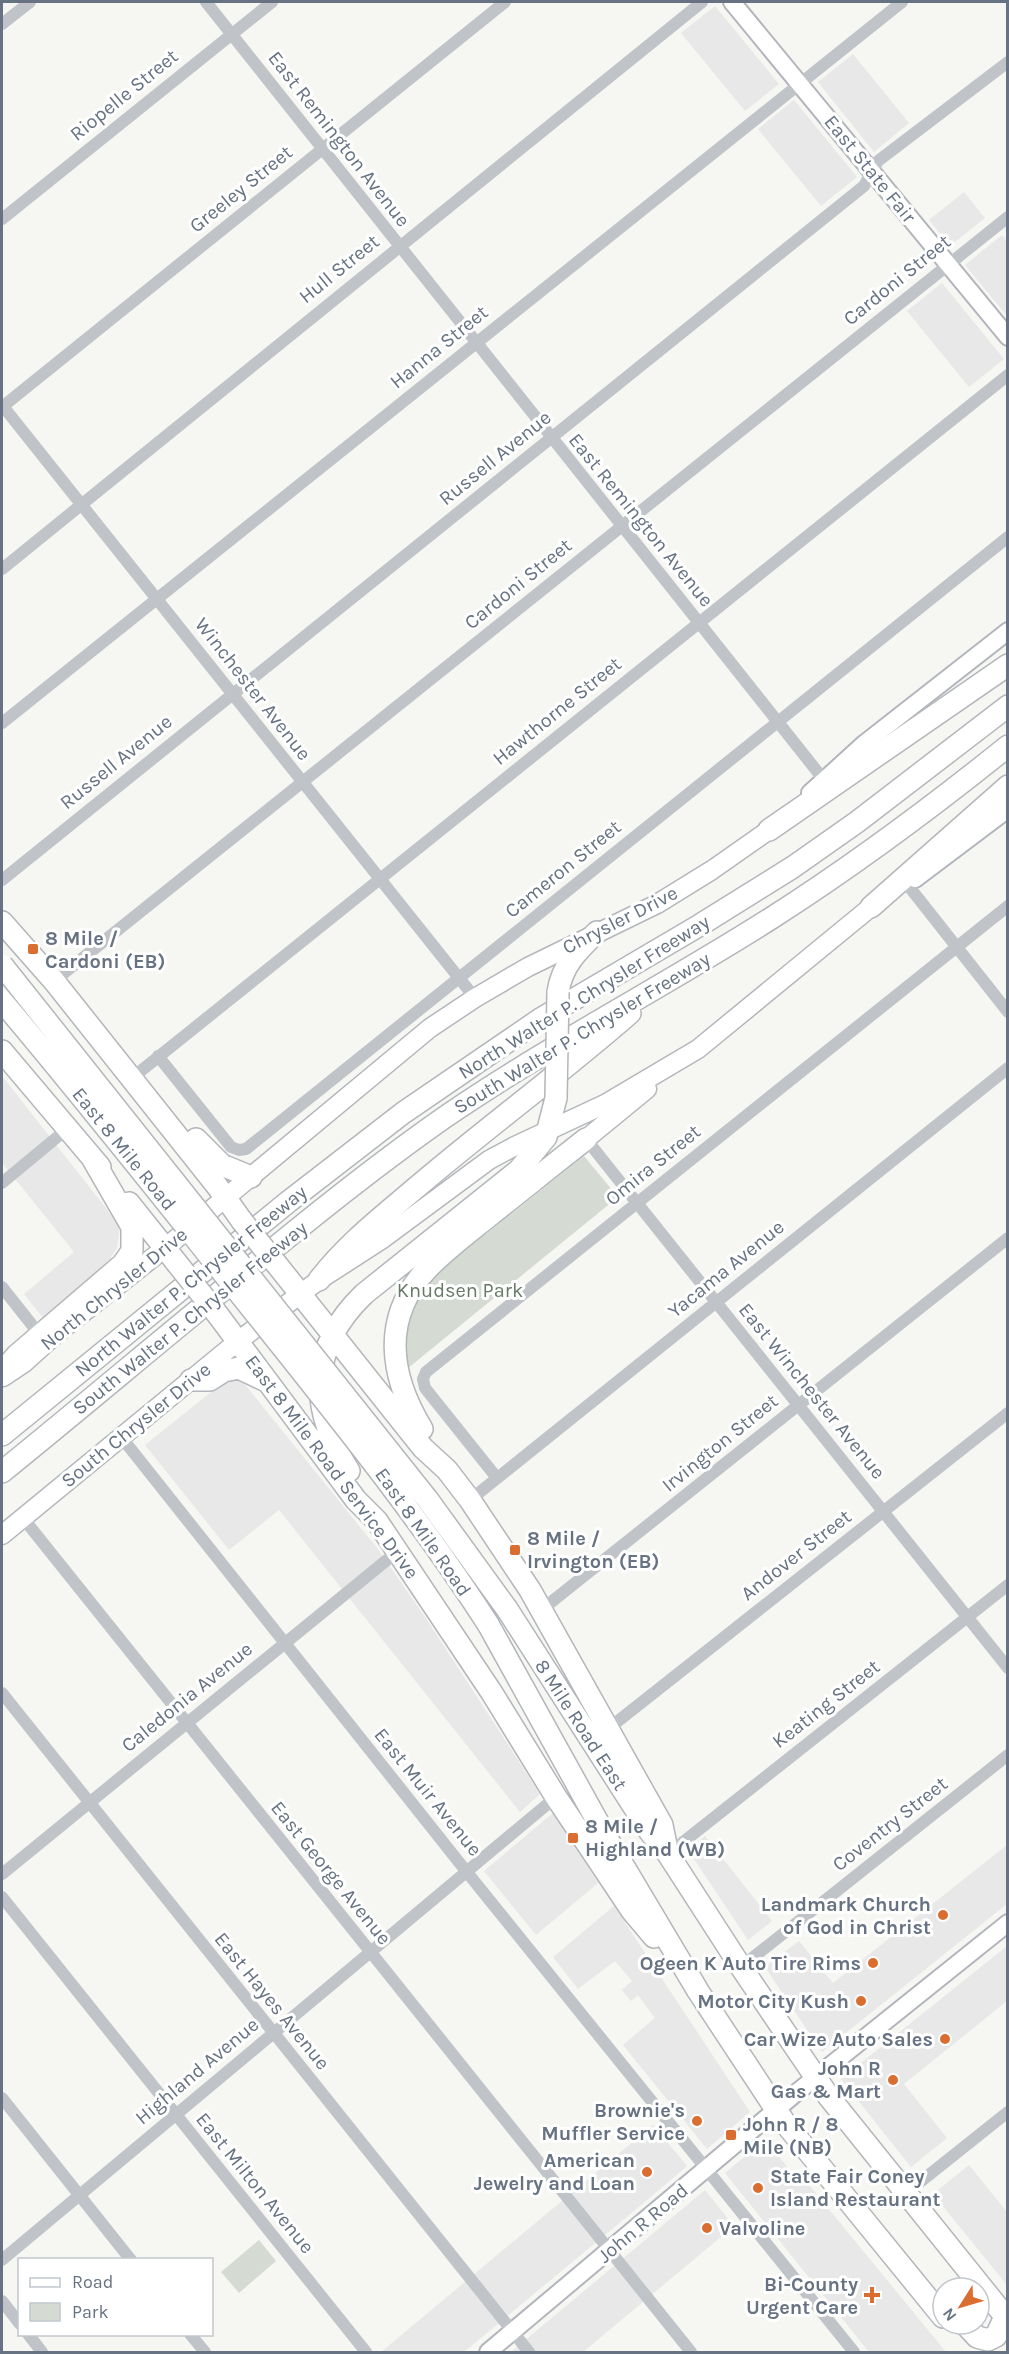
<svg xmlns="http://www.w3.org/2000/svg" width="1009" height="2354" font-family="Karla,sans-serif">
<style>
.built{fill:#e7e8e7}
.green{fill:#d5dbd3}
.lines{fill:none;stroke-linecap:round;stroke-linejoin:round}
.secondary-casing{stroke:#b2b6bc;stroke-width:20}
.primary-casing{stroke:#b3b7bb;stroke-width:21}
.highway-casing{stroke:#b3b6ba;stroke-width:24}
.street{stroke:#c0c3c7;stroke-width:12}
.secondary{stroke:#fff;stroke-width:16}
.primary{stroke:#fff;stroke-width:18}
.highway{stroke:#fff;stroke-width:21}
.highway-bridge-casing{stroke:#b3b6ba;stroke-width:24;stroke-linecap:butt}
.highway-bridge{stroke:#fff;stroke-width:21}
.poi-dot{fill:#da6d30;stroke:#fff;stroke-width:2}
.labels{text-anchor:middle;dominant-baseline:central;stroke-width:6;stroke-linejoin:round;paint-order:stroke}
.street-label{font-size:20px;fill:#677383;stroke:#fff}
.poi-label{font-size:20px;font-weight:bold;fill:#677383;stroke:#fff;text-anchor:end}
.park-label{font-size:20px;fill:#677a65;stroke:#fff}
</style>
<rect width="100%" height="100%" fill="#f6f6f3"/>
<path class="built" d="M715 6 779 84 745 111 681 33Z
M853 54 909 123 874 152 818 82Z
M794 100 857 177 821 206 758 129Z
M964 192 985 218 950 246 929 220Z
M1002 235 1007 242V316L965 265Z
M942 283 1004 359 969 387 907 311Z
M2 1076 120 1226 117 1248 110 1259 44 1319 24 1294 74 1252 3 1164 2 1165Z
M234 1380 242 1381 377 1548 425 1617 540 1794 520 1812 279 1510 229 1550 145 1445 221 1384Z
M553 1813 598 1883 536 1935 484 1871Z
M705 1836 772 1921 748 1940 688 1850Z
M1007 1845V1904L822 2052 765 1967 799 1941 833 1983Z
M614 1906 750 2112 707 2149 623 2045 655 2018 638 1995 631 2001 622 1990 632 1981 615 1961 578 1989 553 1957Z
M1007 1946V2001L904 2084 947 2138 911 2167 841 2079Z
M653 2125 687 2166 647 2200 464 2352H381Z
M765 2140 796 2177 800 2174 946 2352H869L725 2173Z
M969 2165 1007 2212V2285L933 2194Z
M705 2190 734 2226 583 2352H511Z"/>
<path class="green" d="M584 1156 618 1197 402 1373 403 1335 417 1296 438 1272Z
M259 2240 276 2261 239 2293 221 2272Z"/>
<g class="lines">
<g class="secondary-casing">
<path id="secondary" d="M732 2 1008 337
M810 793 865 743 1008 631
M915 879 1008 809
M488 2352 796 2093 1008 1923"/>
</g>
<g class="primary-casing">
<path id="primary" d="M586 1139 647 1089
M3 1377 24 1363 56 1334 165 1248 430 1028 475 998 528 967 657 904 712 870 769 830
M2 1535 237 1342 319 1280 381 1240 489 1160 515 1146 605 1104 698 1049 871 907"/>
</g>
<g class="highway-casing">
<path id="highway" d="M769 830 1008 665
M871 907 1008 786
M2 922 54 981 217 1186 242 1221
M558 992C562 965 578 950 597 932
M2 1051 100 1167
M196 1139 222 1165 251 1177
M129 1203 176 1262
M278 1266 423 1448 447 1470 470 1500 530 1590 662 1825 666 1845
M319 1280C345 1246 378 1220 411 1192 482 1131 559 1075 630 1013
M218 1315 356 1500 377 1521 492 1693 556 1797 632 1911 654 1937
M2 1372 17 1355 123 1264 132 1251V1227L91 1156
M191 1380H210L224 1371 239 1368 264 1380
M422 1429C390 1376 381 1318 427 1269 445 1250 468 1233 489 1216 522 1190 554 1164 586 1139
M2 1435 288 1202 403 1113 542 1018 700 925 793 867 857 822 1008 706
M349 1471C309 1408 308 1348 364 1294L519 1170 546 1137 556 1098
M2 1472C92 1399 181 1323 272 1250 328 1204 385 1159 445 1117 550 1045 663 987 770 919 853 866 931 808 1008 746
M507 1609 650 1832 668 1854 741 1967 829 2097 1008 2320
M488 1624 605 1835 698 1991 785 2123 943 2317
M965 2324 977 2337 988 2340 996 2336 1005 2317"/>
</g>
<path class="street" d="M206 2 824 780
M2 24 30 2
M2 219 272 2
M2 405 475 998
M2 407 505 2
M2 569 702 2
M2 723 902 2
M2 880 864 186 878 161 1008 62
M907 884 1008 1012
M54 981 1008 217
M158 1056 231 1147 239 1150 246 1149 1008 537
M132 1078 1008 375
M586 1139 1008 1668
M2 1183 67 1129
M2 1287 40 1335 46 1336
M122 1438 466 1871 854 2352
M497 1478 425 1388 423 1379 426 1372 1008 906
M470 1500 1008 1068
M23 1518 691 2352
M540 1611 1008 1238
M2 1693 529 2352
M608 1729 1008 1413
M668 1854 1008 1585
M2 1874 398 1551
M2 1897 366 2352
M741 1967 1008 1755
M2 2098 131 2260
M905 2194 1008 2112
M2 2260 556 1797
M2 2301 20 2324
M28 2334 42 2352
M190 2334 205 2352"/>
<use href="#secondary" class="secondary"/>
<use href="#primary" class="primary"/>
<use href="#highway" class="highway"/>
<g class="highway-bridge-casing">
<path id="highway-bridge" d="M2 965 428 1500 507 1609
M2 1001C90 1105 174 1212 260 1319 339 1418 419 1517 488 1624
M556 1098 558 992
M242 1221 278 1266
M176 1262 218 1315"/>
</g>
<use href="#highway-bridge" class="highway-bridge"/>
</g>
<g class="poi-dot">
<rect x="27" y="943" width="12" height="12" rx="3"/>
<rect x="509" y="1544" width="12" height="12" rx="3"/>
<rect x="567" y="1832" width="12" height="12" rx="3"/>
<circle cx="943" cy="1915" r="6"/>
<circle cx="873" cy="1963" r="6"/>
<circle cx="861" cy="2001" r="6"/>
<circle cx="945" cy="2039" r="6"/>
<circle cx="893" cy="2080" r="6"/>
<circle cx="697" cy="2121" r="6"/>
<rect x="725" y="2129" width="12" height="12" rx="3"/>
<circle cx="647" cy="2172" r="6"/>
<circle cx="758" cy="2188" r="6"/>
<circle cx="707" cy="2228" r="6"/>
<path d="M869 2286h6v6h6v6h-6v6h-6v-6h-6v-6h6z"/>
</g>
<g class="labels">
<g class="street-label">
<text transform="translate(124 95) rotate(-39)">Riopelle Street</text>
<text transform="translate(339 139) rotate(52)">East Remington Avenue</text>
<text transform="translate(870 169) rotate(51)">East State Fair</text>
<text transform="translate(241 189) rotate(-39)">Greeley Street</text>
<text transform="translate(339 269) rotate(-39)">Hull Street</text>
<text transform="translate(897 280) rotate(-39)">Cardoni Street</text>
<text transform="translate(439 347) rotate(-39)">Hanna Street</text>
<text transform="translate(495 458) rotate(-39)">Russell Avenue</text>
<text transform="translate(641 520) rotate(51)">East Remington Avenue</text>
<text transform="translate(518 584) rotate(-39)">Cardoni Street</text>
<text transform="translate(253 689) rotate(52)">Winchester Avenue</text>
<text transform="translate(557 711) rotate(-39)">Hawthorne Street</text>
<text transform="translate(116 762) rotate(-39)">Russell Avenue</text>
<text transform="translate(563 869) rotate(-39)">Cameron Street</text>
<text transform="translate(620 920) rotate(-27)">Chrysler Drive</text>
<text transform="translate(584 997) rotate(-32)">North Walter P. Chrysler Freeway</text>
<text transform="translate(582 1033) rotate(-31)">South Walter P. Chrysler Freeway</text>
<text transform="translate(124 1149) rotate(51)">East 8 Mile Road</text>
<text transform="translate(653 1165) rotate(-39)">Omira Street</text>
<text transform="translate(726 1269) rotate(-39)">Yacama Avenue</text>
<text transform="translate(191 1281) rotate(-39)">North Walter P. Chrysler Freeway</text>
<text transform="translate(114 1289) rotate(-39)">North Chrysler Drive</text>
<text transform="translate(190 1318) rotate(-39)">South Walter P. Chrysler Freeway</text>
<text transform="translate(812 1391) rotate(51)">East Winchester Avenue</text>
<text transform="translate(136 1425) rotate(-39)">South Chrysler Drive</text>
<text transform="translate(720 1443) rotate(-39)">Irvington Street</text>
<text transform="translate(332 1467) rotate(53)">East 8 Mile Road Service Drive</text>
<text transform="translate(423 1532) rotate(55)">East 8 Mile Road</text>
<text transform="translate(796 1555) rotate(-38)">Andover Street</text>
<text transform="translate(187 1697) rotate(-39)">Caledonia Avenue</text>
<text transform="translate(826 1704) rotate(-38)">Keating Street</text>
<text transform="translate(581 1725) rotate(57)">8 Mile Road East</text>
<text transform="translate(428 1792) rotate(51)">East Muir Avenue</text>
<text transform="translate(890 1824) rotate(-38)">Coventry Street</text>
<text transform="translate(331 1873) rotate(51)">East George Avenue</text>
<text transform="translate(272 2001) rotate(51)">East Hayes Avenue</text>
<text transform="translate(197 2071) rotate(-40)">Highland Avenue</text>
<text transform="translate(255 2183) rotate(51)">East Milton Avenue</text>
<text transform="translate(643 2223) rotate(-40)">John R Road</text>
</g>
<g class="poi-label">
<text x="45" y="938" text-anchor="start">8 Mile /<tspan x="45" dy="23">Cardoni (EB)</tspan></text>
<text x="527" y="1538" text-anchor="start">8 Mile /<tspan x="527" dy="23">Irvington (EB)</tspan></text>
<text x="585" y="1826" text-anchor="start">8 Mile /<tspan x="585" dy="23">Highland (WB)</tspan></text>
<text x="931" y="1904">Landmark Church<tspan x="931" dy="23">of God in Christ</tspan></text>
<text x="861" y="1963">Ogeen K Auto Tire Rims</text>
<text x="849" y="2001">Motor City Kush</text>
<text x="933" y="2039">Car Wize Auto Sales</text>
<text x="881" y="2068">John R<tspan x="881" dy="23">Gas &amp; Mart</tspan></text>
<text x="685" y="2110">Brownie's<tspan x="685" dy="23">Muffler Service</tspan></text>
<text x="743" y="2124" text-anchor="start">John R / 8<tspan x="743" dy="23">Mile (NB)</tspan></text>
<text x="635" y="2160">American<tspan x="635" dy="23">Jewelry and Loan</tspan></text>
<text x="770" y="2176" text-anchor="start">State Fair Coney<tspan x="770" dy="23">Island Restaurant</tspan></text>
<text x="719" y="2228" text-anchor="start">Valvoline</text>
<text x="858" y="2284">Bi-County<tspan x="858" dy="23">Urgent Care</tspan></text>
</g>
<g class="park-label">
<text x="460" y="1290">Knudsen Park</text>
</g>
</g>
<rect width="1009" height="2354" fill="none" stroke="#677383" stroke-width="6"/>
<rect x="18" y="2258" width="195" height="78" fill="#ffffff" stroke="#c2c7cd" stroke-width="1.5"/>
<rect x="30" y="2278" width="30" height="9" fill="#ffffff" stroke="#c2c7cd" stroke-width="1.5"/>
<text x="72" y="2288" font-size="18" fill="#677383">Road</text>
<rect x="30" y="2303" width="30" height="18" fill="#d5dbd3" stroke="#c2c7cd" stroke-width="1.5"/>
<text x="72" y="2318" font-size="18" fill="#677383">Park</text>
<g transform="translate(961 2306) rotate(233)"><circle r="28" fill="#ffffff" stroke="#c2c7cd" stroke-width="1.5"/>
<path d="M0-4.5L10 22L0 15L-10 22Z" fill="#da6d30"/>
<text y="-9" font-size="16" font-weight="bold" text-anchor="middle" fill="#677383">N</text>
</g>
</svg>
